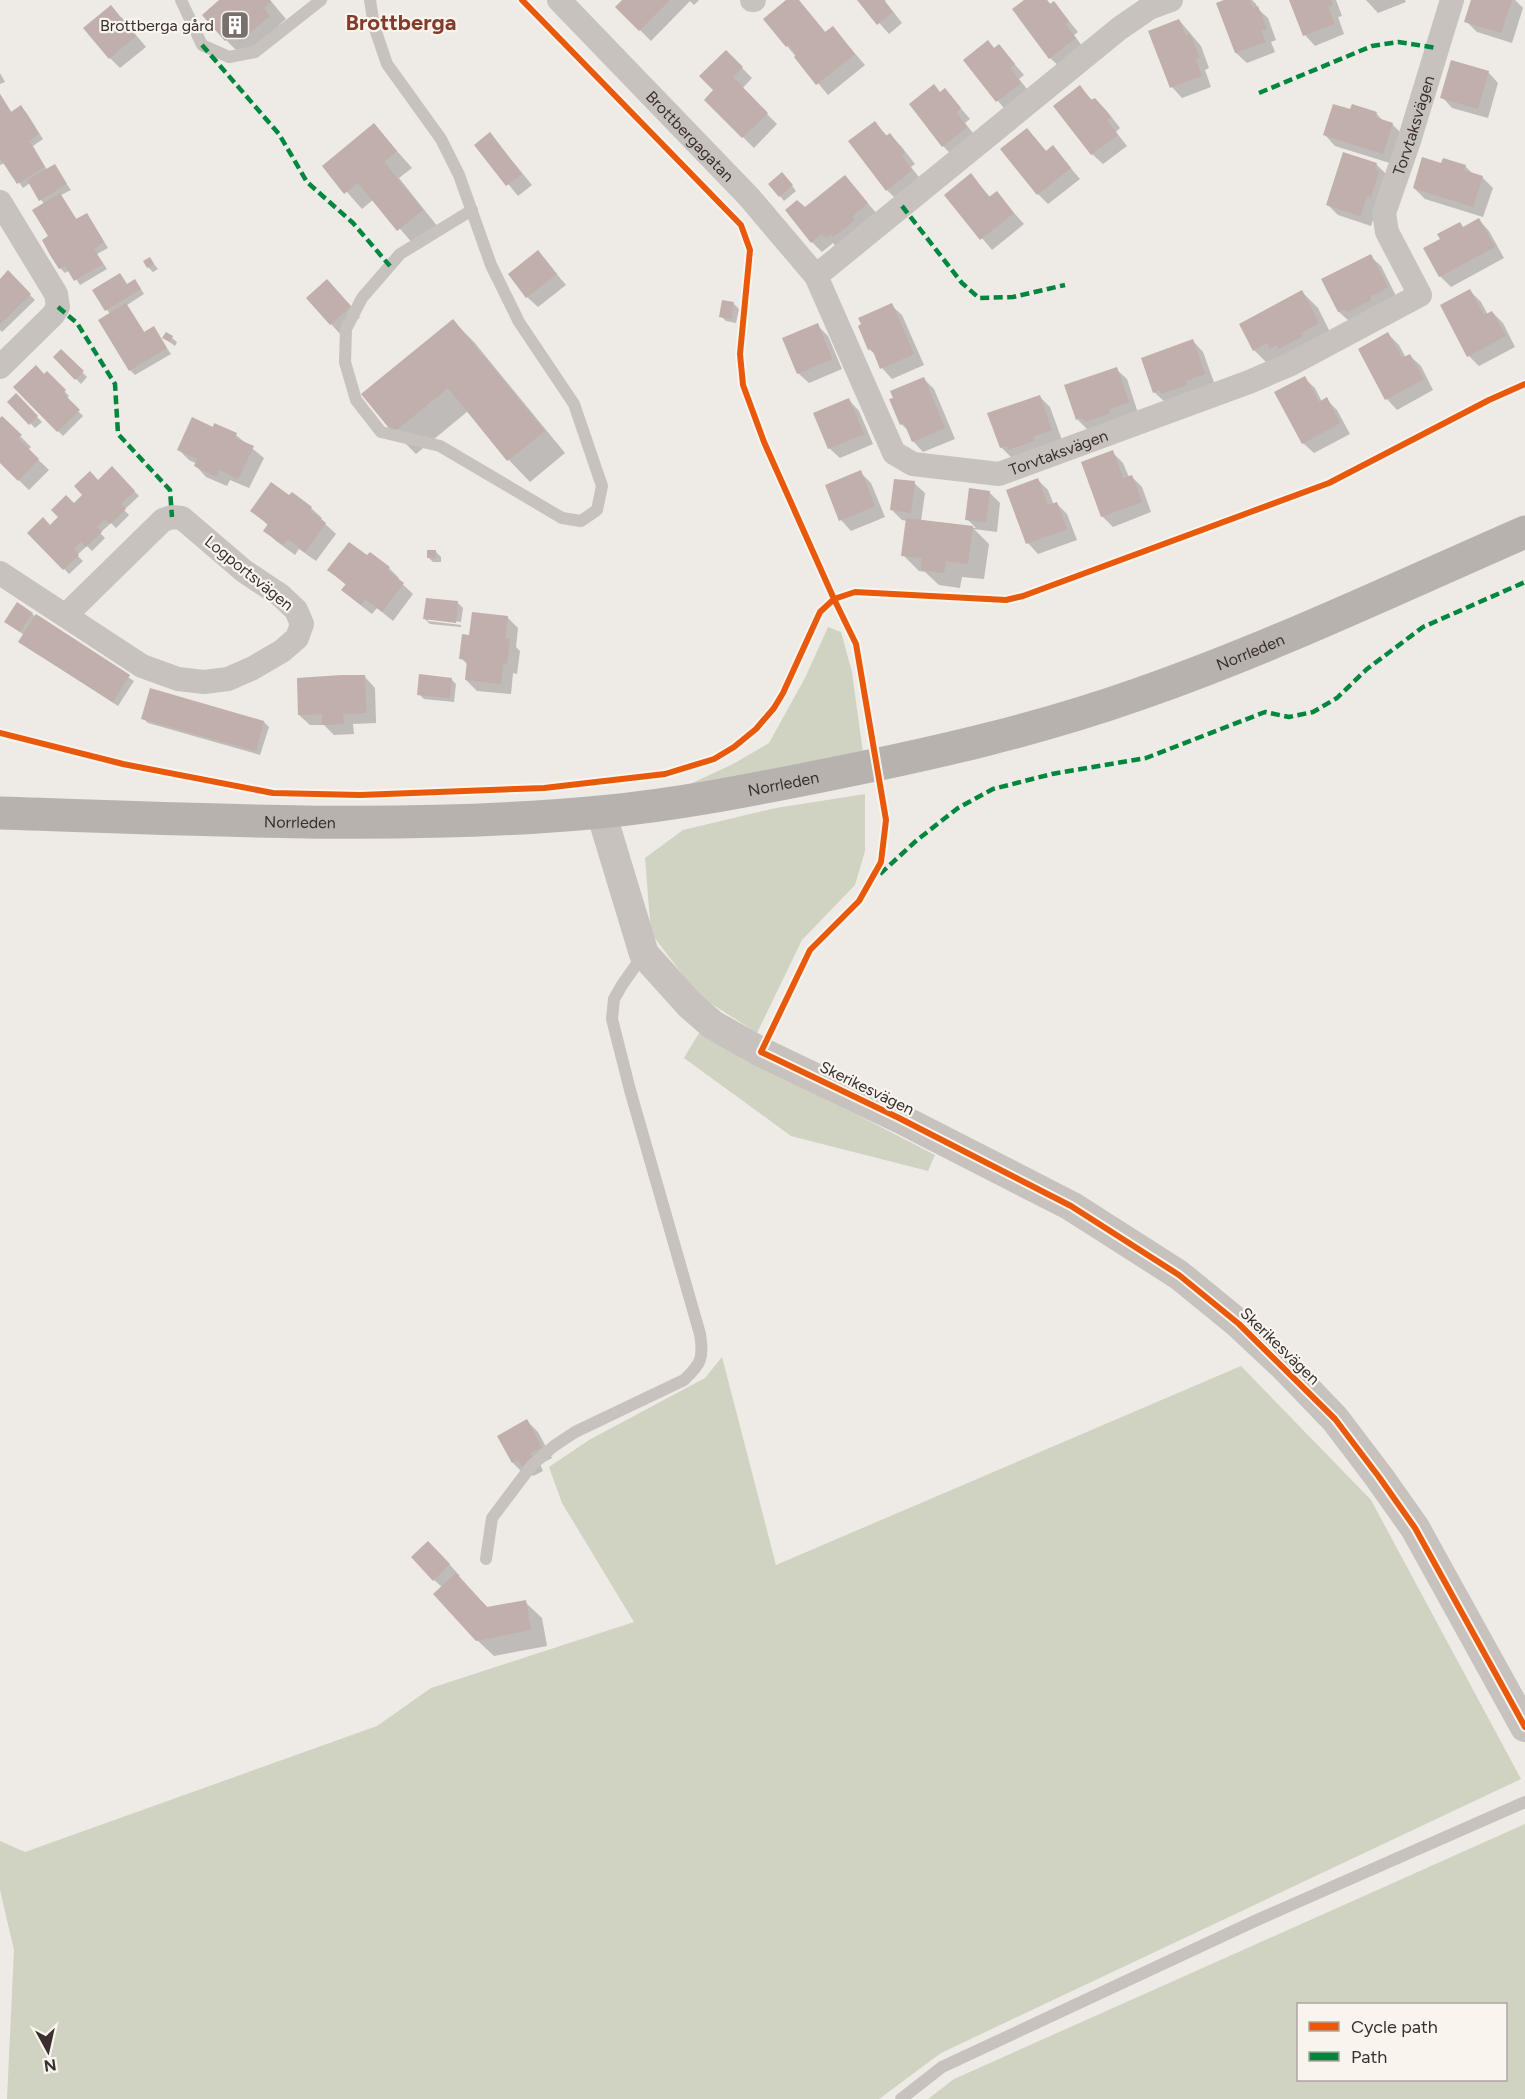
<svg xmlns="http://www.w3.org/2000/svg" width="1525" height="2099" font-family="Figtree,sans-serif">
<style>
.green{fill:#d0d3c1;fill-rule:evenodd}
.shadow{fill:#0003}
.building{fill:#c0afaa}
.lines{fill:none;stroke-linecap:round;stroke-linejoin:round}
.service{stroke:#c8c2be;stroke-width:12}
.minor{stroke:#c8c2be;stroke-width:24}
.tertiary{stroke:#c8c2be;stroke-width:30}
.secondary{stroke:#b8b2af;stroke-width:33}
.quiet{stroke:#00873e;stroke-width:4.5;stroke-dasharray:9 4.5;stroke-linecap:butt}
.cycleway-casing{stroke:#f9f4ee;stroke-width:10}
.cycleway{stroke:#e8590c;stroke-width:6}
.labels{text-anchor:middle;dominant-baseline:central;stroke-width:4.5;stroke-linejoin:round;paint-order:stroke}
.poi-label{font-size:16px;fill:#392f2c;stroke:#f9f4ee;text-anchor:end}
.street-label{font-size:16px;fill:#392f2c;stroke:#f9f4ee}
.district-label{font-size:22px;font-weight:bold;fill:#813c2c;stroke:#f9f4ee}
</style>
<rect width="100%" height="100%" fill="#eeeae6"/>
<path class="green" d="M828 627 841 632 852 672 863 753 686 786 733 764 769 743 805 678Z
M865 794V851L855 885 802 940 757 1033 698 995 651 933 645 858 683 830 776 808Z
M699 1033 935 1155 928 1171 791 1136 684 1058Z
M722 1357 776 1565 1241 1366 1371 1500 1521 1779 941 2053 879 2099H7L14 1950 0 1890V1841L25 1852 377 1726 431 1688 634 1622 562 1503 549 1467 589 1440 705 1378Z
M1525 1824V2099H928L954 2079ZM1298 2004H1506V2080H1298Z"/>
<path class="shadow" d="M221 0H270L286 19 279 25 285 33 242 56 226 40Z
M625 0H699L694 5 690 1 651 41 617 7Z
M789 0H798L826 33 833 28 865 65 828 95 787 46Z
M859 0H886L885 1 902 23 889 34Z
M1026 0H1047L1051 5 1054 3 1078 32 1074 35 1085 50 1061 68 1050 58Z
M1228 0H1252L1256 4 1258 9 1268 18 1276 40 1271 42 1275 52 1247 63 1236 53Z
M1291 0H1336L1342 16 1338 17 1344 34 1315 46 1305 35Z
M1366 0H1405L1406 2 1378 13Z
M1473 0H1515L1523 8 1512 43 1477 32 1466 21Z
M121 17 146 47 120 68 110 58Z
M1179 20 1201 46 1209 68 1205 70 1211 87 1182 98 1172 87Z
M999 46 1024 75 1019 79 1031 94 1007 112 965 60Z
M726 52 752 78 742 89 777 124 754 148 706 100 715 90Z
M1488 72 1498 83 1488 118 1452 108 1442 97Z
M0 73 5 82 0 84Z
M1080 87 1093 101 1095 99 1106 110 1120 128 1116 132 1127 146 1103 164 1092 154Z
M945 90 970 119 965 123 977 138 953 156 943 146Z
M0 94 12 113 21 107 26 112 43 139 33 146 47 170 54 166 71 190 61 195 77 220 86 215 91 220 108 248 97 254 107 269 80 285 70 270 65 273 60 268 50 237 44 204 30 183 23 188 5 163 0 165Z
M1351 111 1376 113 1384 122 1392 124 1403 135 1393 164 1335 146 1325 135Z
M875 123 888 137 890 135 901 146 915 164 911 167 922 181 897 200 887 190Z
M374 125 412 168 399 178 438 227 415 246 374 199 362 209 324 166Z
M1027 130 1047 152 1053 147 1080 179 1048 204 1038 194Z
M490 134 532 185 518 196 476 145Z
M1376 164 1387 175 1371 226 1338 215 1328 205Z
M1465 166 1473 174 1482 177 1493 188 1483 217 1425 199 1414 188Z
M971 175 990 197 996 193 1024 224 992 250 946 195Z
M845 177 878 215 837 248 833 243 822 252 812 242 804 208Z
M787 179 796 191 784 201 780 196Z
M1479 220 1489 231 1504 258 1451 287 1440 276 1464 228Z
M538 252 566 285 538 307 527 297Z
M1370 256 1381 266 1397 298 1350 322 1339 312 1323 280Z
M150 259 158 269 153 272 148 267Z
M8 273 35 300 2 332 0 330V281Z
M128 285 139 286 144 294 127 305 145 333 153 328 171 354 135 375 130 370 110 314 94 291Z
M1470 291 1481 302 1488 315 1492 312 1503 323 1515 347 1479 366 1469 356Z
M338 292 360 317 341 335 331 324Z
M1302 292 1318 308 1334 340 1270 366 1254 350Z
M734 304 739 309 736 323 726 321 721 316Z
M891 305 902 315 924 365 892 379 882 368 877 356 870 350 860 326Z
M453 321 474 342 565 453 530 482 509 460 468 411 416 454 394 432Z
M817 325 828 336 842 369 809 383 798 373Z
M167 334 177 342 175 346 164 338Z
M1388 334 1399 345 1406 358 1410 356 1421 366 1433 390 1397 410 1387 399Z
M1193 341 1203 352 1215 385 1165 402 1154 392Z
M61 351 87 377 81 384 55 357Z
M1116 369 1127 379 1138 413 1088 430 1078 420Z
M47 373 69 396 66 399 83 416 63 436 15 387Z
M1304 378 1315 388 1322 402 1326 399 1337 410 1350 434 1314 453 1303 443Z
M924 379 934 389 955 439 923 452 913 441 909 431 901 424Z
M16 395 42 422 35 428 9 402Z
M1039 396 1050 407 1062 440 1012 458 1001 447Z
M849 400 859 411 873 444 840 458 829 448Z
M2 418 31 447 28 450 49 470 29 490 0 462V420Z
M213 429 236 435 264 458 249 488 230 480 227 486 206 477 196 466 197 464 189 460 178 449Z
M1112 452 1123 463 1129 477 1131 476 1142 487 1151 512 1113 527 1102 516Z
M112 468 139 496 124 510 129 515 116 528 111 523 100 533 105 538 92 551 87 546 77 555 83 561 69 574 29 533 50 527Z
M860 472 871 483 885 517 851 531 841 520Z
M1038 480 1048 490 1054 505 1057 504 1067 514 1077 540 1038 554 1028 543 1008 491Z
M914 483 925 493 921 521 976 528 967 519 989 492 1000 503 997 532 974 529 989 544 984 579 962 577 960 588 939 585 925 572 919 571 903 555 907 521 902 520 892 510Z
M290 497 311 508 322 518 321 520 336 534 316 561 299 549 295 555 276 541 265 530 269 526 252 511Z
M436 552 441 557V562H433L428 557Z
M368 557 389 568 399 578 398 580 413 594 393 621 377 608 372 614 354 600 343 590 346 585 329 570Z
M458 603 463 608 461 622 428 618V621L461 625V627L430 624 425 619Z
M32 614 134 681 118 706 25 646 24 635 6 622Z
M507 617 518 628 516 647 520 651 517 674 513 673 511 694 477 691 466 680 468 665 461 658 471 636Z
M365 677 375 688 376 723 353 724 354 734 334 735 324 725H310L299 715Z
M451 679 456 684 454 702 424 699 419 694Z
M143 718 264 722 269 727 260 755 148 723Z
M527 1421 538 1432 552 1458 540 1464 543 1471 533 1476 528 1471 523 1473 513 1463Z
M439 1553 460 1576 458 1577 488 1608 525 1602 542 1618 547 1646 494 1656 477 1640 442 1587 434 1580Z"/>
<path class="building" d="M219 0H270L271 2 264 8 270 16 240 41 234 34 225 41 202 15Z
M622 0H670L639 31 615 7Z
M786 0H799L825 32 833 26 855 54 816 85 794 57 796 55 789 45 786 47 763 19Z
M857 0H883L893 12 877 25Z
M1024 0H1047L1050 4 1054 1 1069 21 1065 24 1076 38 1049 59 1012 9Z
M1224 0H1249L1253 8 1258 6 1267 29 1261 31 1266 42 1235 53 1216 3Z
M1289 0H1331L1333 5 1328 7 1335 24 1303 36Z
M1471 0H1512L1501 33 1464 22Z
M111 5 136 36 109 59 83 28Z
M1179 19 1186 36 1190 34 1200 58 1195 59 1202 76 1170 88 1148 31Z
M988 40 994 48 999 44 1015 64 1010 68 1021 83 996 102 963 60Z
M726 50 743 67 733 77 768 113 742 138 704 100 713 90 699 76Z
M1451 60 1489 71 1478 109 1440 98Z
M934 84 940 92 945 88 961 108 956 112 967 127 942 147 909 104Z
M1080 85 1091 100 1095 98 1111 117 1107 120 1118 135 1091 155 1053 106Z
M0 94 11 112 21 105 39 134 29 141 45 167 17 184 0 158Z
M1333 104 1350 109 1352 104 1377 112 1375 117 1393 123 1383 154 1323 135Z
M875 121 886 136 890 133 905 153 902 156 912 170 886 191 848 141Z
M374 123 397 151 384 162 423 210 397 231 358 183 344 194 322 166Z
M1027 128 1046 151 1053 145 1071 168 1037 195 1000 149Z
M490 132 522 174 506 186 474 145Z
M1343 152 1377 163 1375 169 1379 171 1371 197 1367 196 1360 216 1326 205Z
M1422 157 1441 163 1443 158 1466 165 1464 170 1483 176 1473 207 1413 188Z
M55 164 67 184 39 201 27 180Z
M782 172 793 185 779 197 768 184Z
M971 173 989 197 997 191 1014 213 980 240 944 195Z
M845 175 868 203 852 217 855 220 833 237 831 234 826 238 822 233 811 243 785 210 797 200 805 207Z
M60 193 76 219 87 213 104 242 94 249 103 264 74 281 65 266 59 269 50 255 42 240 48 236 32 210Z
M1479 218 1495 247 1439 277 1423 248 1440 239 1437 234 1460 222 1463 227Z
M538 250 557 274 526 298 508 274Z
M1371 254 1388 287 1370 297 1371 300 1347 312 1345 309 1338 312 1321 279Z
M150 257 154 264 147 268 143 261Z
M8 270 31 294 0 324V279Z
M120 273 127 284 135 279 141 289 105 311 92 290Z
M327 279 351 306 330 325 306 298Z
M1470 289 1484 315 1492 311 1506 336 1467 357 1440 305Z
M1302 290 1319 323 1301 333 1303 336 1278 349 1277 345 1270 349 1267 343 1253 351 1239 324Z
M722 300 734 302 731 319 719 317Z
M126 303 144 332 154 326 167 348 129 371 98 320Z
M892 303 914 354 880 369 872 349 868 350 858 326 861 324 858 318Z
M453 319 545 431 507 461 448 388 393 433 361 394Z
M818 323 832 359 797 374 782 338Z
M166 332 173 336 170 342 162 338Z
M1388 332 1402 358 1410 354 1424 379 1385 400 1358 349Z
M1193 339 1205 374 1186 381 1187 385 1161 394 1160 390 1153 393 1141 358Z
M61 349 84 371 75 380 53 357Z
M36 365 44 374 47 371 66 390 63 393 80 410 57 432 13 387Z
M1117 367 1129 402 1109 409 1110 413 1085 422 1083 418 1076 420 1064 385Z
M1305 376 1319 402 1327 397 1340 423 1302 444 1274 392Z
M924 377 945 428 912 442 904 423 900 425 889 399 893 398 890 391Z
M16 393 38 416 29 425 7 402Z
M1040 395 1052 430 1032 437 1034 441 1008 450 1007 446 1000 448 987 413Z
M849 398 864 434 828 449 813 413Z
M2 416 22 435 18 438 39 459 18 481 0 463V418Z
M192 417 213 427 214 423 237 433 235 438 254 446 238 479 220 470 216 477 194 466 197 459 177 450Z
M1113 450 1123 478 1132 475 1142 502 1101 517 1081 462Z
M112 466 135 491 121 504 126 509 110 524 105 519 97 527 102 532 86 547 81 542 74 549 79 555 63 570 27 533 43 517 50 525 58 517 51 510 66 495 74 503 82 495 74 486 90 471 98 480Z
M861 470 875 506 839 521 825 485Z
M1038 478 1048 505 1057 502 1067 529 1026 544 1006 490Z
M894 479 915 481 911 513 890 510Z
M271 482 289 495 292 492 312 507 310 510 326 523 305 552 288 539 283 545 263 531 268 524 250 511Z
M969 488 990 491 986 522 965 520Z
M906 518 973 526 968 564 946 561 944 573 921 570 922 558 901 556Z
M349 542 367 555 370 552 390 567 387 570 404 583 382 612 365 599 361 605 341 590 346 584 327 570Z
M427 550H436V558H427Z
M426 598 458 601 456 623 423 619Z
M17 602 33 613 20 632 4 622Z
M472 612 508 616 505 638 510 639 507 664 503 663 501 684 465 680 467 660 459 659 462 634 469 635Z
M36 614 130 675 113 702 18 642Z
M419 674 452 678 450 698 417 695Z
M342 675H365L366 713 343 714 344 724 322 725V714L298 715 297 678Z
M150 688 264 721 256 751 141 719Z
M527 1419 542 1447 530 1453 534 1460 522 1466 518 1460 512 1463 497 1436Z
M428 1541 450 1564 433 1581 411 1557Z
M456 1573 487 1607 526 1600 531 1630 476 1641 433 1594Z"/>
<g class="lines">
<path class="service" d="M181 0 202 45 229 57 255 52 321 0
M370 0 374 26 387 64 441 139 459 175 491 265 519 322 574 404 602 486 597 510 581 521 562 518 440 446 381 432 356 400 345 362 346 329 362 298 400 254 472 210
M486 1559 492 1518 532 1465 554 1446 575 1432 684 1380C701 1364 704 1358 700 1334L630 1090 612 1019 614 999 622 985 643 955
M901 2099 942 2067 1257 1920 1525 1802"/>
<g class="minor">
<path id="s1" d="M559 0 749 197 816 276"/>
<path d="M752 0H754"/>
<path id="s2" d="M1171 0 1149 8 1120 28 816 276 894 453 913 464 999 474 1249 382 1291 364 1420 295 1387 232 1384 213 1409 141 1452 0"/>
<path d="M0 202 56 294 58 307 53 315 0 367"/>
<path d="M0 573 142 666 178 679 204 682 228 679 253 668 282 651 297 638 302 624 296 610 280 595 244 571 182 518 172 517 163 520 66 615"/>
</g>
<path class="tertiary" d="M601 812 644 954 690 1005 713 1025 761 1052 899 1118 1071 1206 1179 1275 1239 1324 1285 1367 1335 1419 1379 1477 1415 1528 1525 1727"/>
<path class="secondary" id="s3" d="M0 813C200 819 400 831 600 812 676 805 751 790 826 775 932 754 1037 730 1139 694 1271 648 1397 588 1525 532"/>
<path class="quiet" d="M202 45 279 134 307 182 353 223 390 266
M1259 93 1372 46 1398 42 1437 48
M902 206 962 283 979 298 1013 297 1065 285
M58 307 77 323 115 384 118 434 170 490 172 517
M880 874 917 840 958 808 993 789 1052 774 1146 758 1265 712 1289 717 1313 712 1337 698 1367 669 1423 627 1525 582"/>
<g class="cycleway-casing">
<path id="cycleway" d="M522 0 741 225 750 250 740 354 743 385 764 442 834 599 856 644 886 820 881 862 859 901 810 950 761 1052 899 1118 1071 1206 1179 1275 1239 1324 1335 1419 1379 1477 1415 1528 1525 1727
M0 733 123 764 273 793 360 795 544 788 665 774 714 759 734 747 756 729 774 708 783 693 820 612 834 599 855 592 1006 600 1023 596 1329 483 1489 400 1525 384"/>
</g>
<use href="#cycleway" class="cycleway"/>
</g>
<defs>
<g id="building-square" transform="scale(1.5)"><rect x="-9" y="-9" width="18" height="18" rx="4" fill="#78706d" stroke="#f9f4ee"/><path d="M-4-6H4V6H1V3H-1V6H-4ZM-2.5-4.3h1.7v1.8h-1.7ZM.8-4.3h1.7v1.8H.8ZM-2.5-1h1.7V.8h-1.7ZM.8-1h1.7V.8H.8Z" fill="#fff"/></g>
</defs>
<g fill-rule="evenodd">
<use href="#building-square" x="235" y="25"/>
</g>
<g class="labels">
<g class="poi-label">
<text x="214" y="25">Brottberga gård</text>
</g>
<g class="street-label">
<text stroke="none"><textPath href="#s2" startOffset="1394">Torvtaksvägen</textPath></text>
<text stroke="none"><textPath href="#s1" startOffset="189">Brottbergagatan</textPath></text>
<text stroke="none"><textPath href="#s2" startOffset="816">Torvtaksvägen</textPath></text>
<text transform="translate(249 573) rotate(39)">Logportsvägen</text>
<text stroke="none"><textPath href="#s3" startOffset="1272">Norrleden</textPath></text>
<text stroke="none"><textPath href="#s3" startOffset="786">Norrleden</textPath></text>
<text stroke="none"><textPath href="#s3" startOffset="300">Norrleden</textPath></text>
<text transform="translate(867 1088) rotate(26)">Skerikesvägen</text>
<text transform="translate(1280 1346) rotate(44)">Skerikesvägen</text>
</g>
<g class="district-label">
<text x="401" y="22">Brottberga</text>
</g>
</g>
<rect x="1297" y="2003" width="210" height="78" fill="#f9f4ee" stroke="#aca5a0" stroke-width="1.5"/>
<rect x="1309" y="2022" width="30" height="9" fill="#e8590c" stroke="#aca5a0" stroke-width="1.5"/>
<text x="1351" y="2033" font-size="18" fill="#392f2c">Cycle path</text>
<rect x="1309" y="2052" width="30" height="9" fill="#00873e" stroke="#aca5a0" stroke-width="1.5"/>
<text x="1351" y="2063" font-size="18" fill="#392f2c">Path</text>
<g transform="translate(48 2051) rotate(172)" stroke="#f9f4ee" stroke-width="4.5" paint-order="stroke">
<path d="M0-4.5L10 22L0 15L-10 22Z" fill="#392f2c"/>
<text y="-9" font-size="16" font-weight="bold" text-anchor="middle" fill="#392f2c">N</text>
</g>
</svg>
